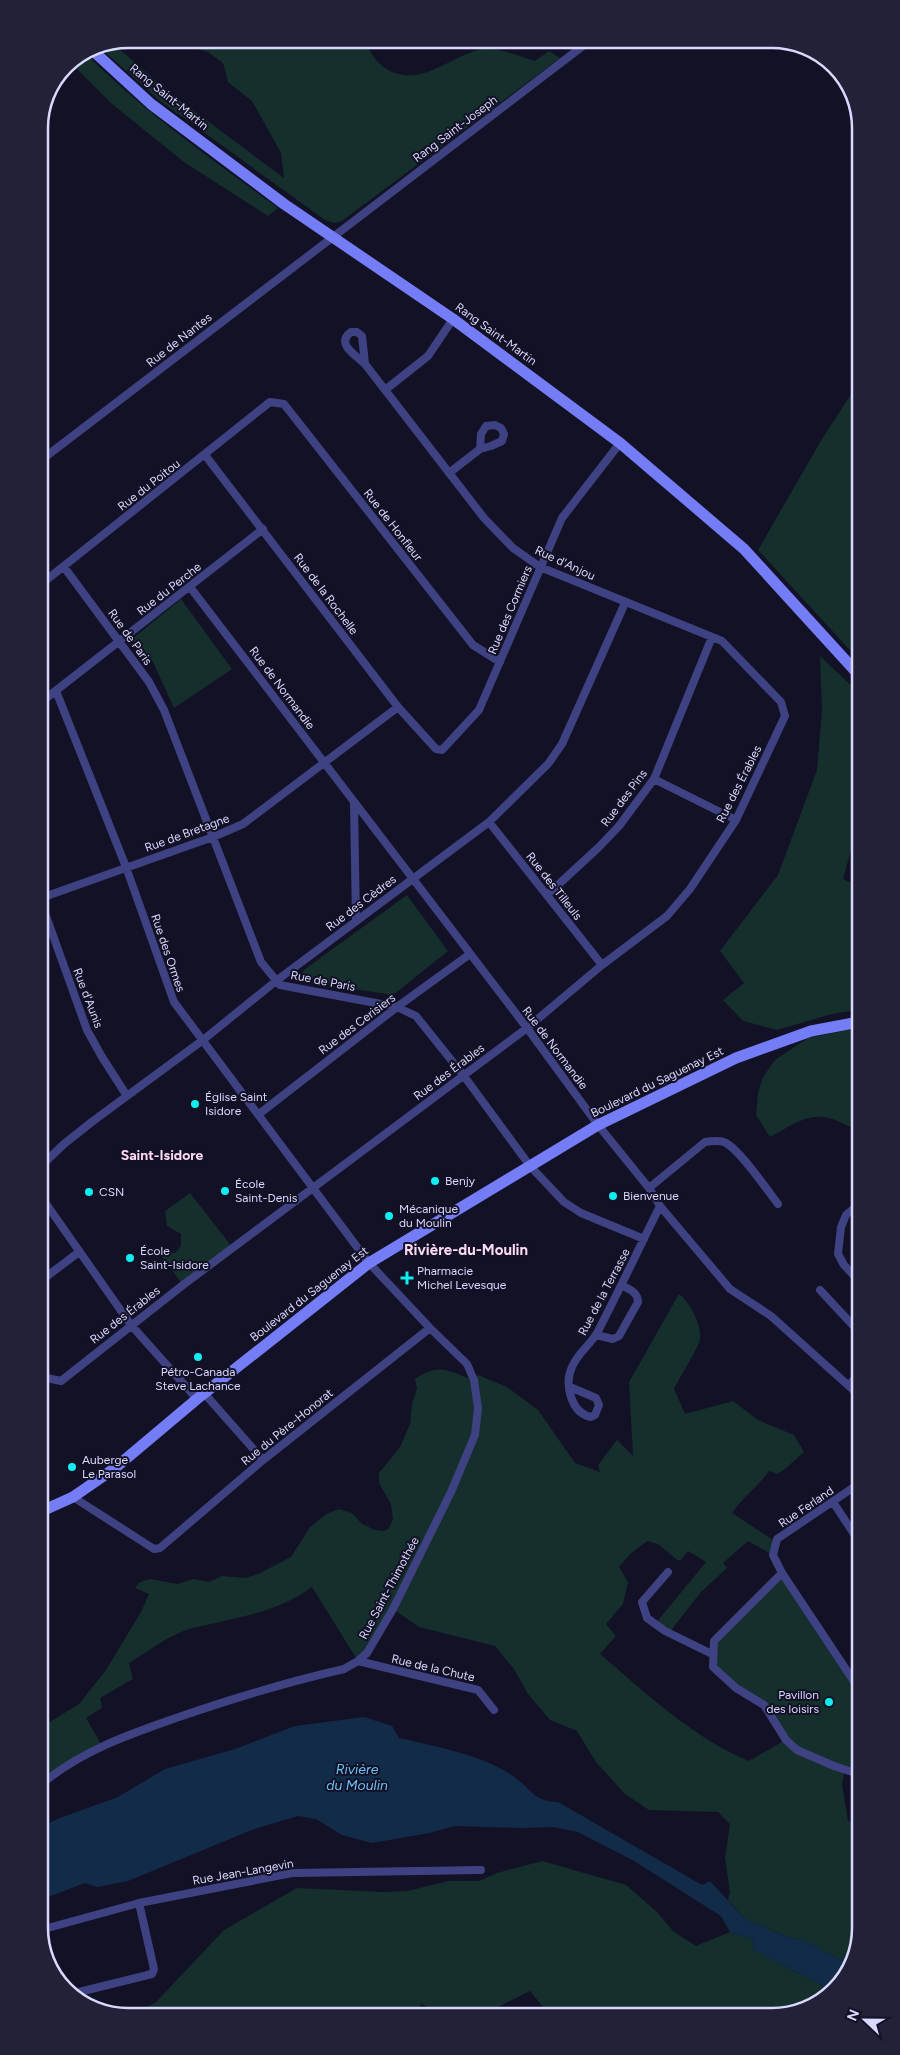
<svg xmlns="http://www.w3.org/2000/svg" width="900" height="2055" font-family="Figtree,sans-serif">
<style>
.green{fill:#142f2c}
.water{fill:#122b49}
.lines{fill:none;stroke-linecap:round;stroke-linejoin:round}
.street{stroke:#3f4282;stroke-width:8}
.secondary{stroke:#757df6;stroke-width:11}
.poi-dot{fill:#10edf0;stroke:#131126;stroke-width:2}
.labels{text-anchor:middle;dominant-baseline:central;stroke-width:4;stroke-linejoin:round;paint-order:stroke}
.street-label{font-size:12px;fill:#d9d8fd;stroke:#131126}
.poi-label{font-size:12px;fill:#d9d8fd;stroke:#131126;text-anchor:start}
.neighbourhood-label{font-size:14px;font-weight:bold;fill:#fddaf3;stroke:#131126}
.water-label{font-size:14px;font-style:italic;fill:#6dc2f6;stroke:#131126}
.quarter-label{font-size:15px;font-weight:bold;fill:#fddaf3;stroke:#131126}
.rim{fill:none;stroke:#d9d8fd;stroke-width:2.5}
</style>
<rect width="100%" height="100%" fill="#131126"/>
<path class="green" d="M161 39H364C370 53 377 64 390 71 422 86 448 58 478 50 496 46 518 56 535 61L549 51 560 58 342 221 334 223 325 220 159 100 97 45 111 42 170 93 284 178 281 153 252 101 228 82 223 63 208 52Z
M84 52C143 111 211 159 278 208L268 216 184 162 112 104 70 62Z
M857 385 858 659 758 550 822 439Z
M181 599 232 669 174 708 153 662 131 640Z
M820 656 858 692V824L843 879 858 886 859 1010 832 1014 777 1030 743 1021 723 1000 744 983 720 951 778 875 817 770 822 710Z
M407 895 448 951 393 995 308 982 299 977 305 969Z
M859 1028V1129C848 1127 840 1121 829 1118 807 1112 789 1127 770 1137L756 1115 758 1093 763 1077 775 1060 808 1038Z
M190 1193 233 1248 183 1285 158 1252 175 1253 181 1246V1234L167 1226 165 1211Z
M679 1294C690 1302 702 1325 700 1340 698 1348 679 1379 674 1389L685 1414 733 1401 758 1420 794 1435 804 1452C796 1459 786 1469 777 1474L769 1471C757 1488 744 1496 732 1513L776 1542 773 1555 748 1541 723 1563 727 1568 701 1592 669 1633 655 1624 706 1562 688 1551 681 1560H677L658 1544 647 1541 629 1555 619 1567 628 1582 623 1604 606 1624 616 1636 600 1654C646 1693 693 1738 749 1761L785 1740 770 1713 713 1667 714 1641 782 1573 861 1692V1775L845 1770 842 1784 848 1821 861 1824V1927L849 1964 805 1941 783 1935 745 1919 728 1900 730 1892 725 1858 730 1824 718 1812 649 1810 625 1794 596 1762 577 1731 550 1720 528 1694 514 1669 495 1646 419 1627 393 1609 358 1661 312 1587C277 1613 234 1618 193 1628 170 1634 149 1651 129 1663L133 1679 100 1698 102 1708 86 1718 102 1746 43 1783V1726L79 1704 106 1670 141 1612 149 1594 135 1588 140 1582 150 1579 178 1584 193 1579 209 1582 222 1576 246 1578 260 1573 291 1557 310 1527 326 1514 339 1509 352 1513 362 1524 375 1530 385 1531 389 1528 393 1519 391 1504 379 1483V1473L400 1447 410 1424 412 1404 417 1389 415 1379C438 1362 450 1371 473 1380L478 1375 507 1387 538 1410 575 1463 600 1472 598 1465 617 1440 633 1456 629 1382Z
M542 1861 626 1885 657 1912 673 1931 696 1946 730 1932 752 1939 754 1950 831 1990 801 2011 548 2013 530 1991 484 2014H443L421 2004 416 2014 132 2016 156 2002 224 1930 297 1888 383 1892 407 1891 449 1881H479L497 1873Z"/>
<path class="water" d="M364 1717 392 1726 399 1738C437 1747 480 1754 513 1776 531 1788 533 1802 558 1802L702 1885 710 1881 745 1919 783 1935 805 1941 849 1964 843 1981 831 1990 754 1950 752 1939 730 1932 721 1916 634 1861 578 1832 553 1827 522 1828 455 1826 429 1833 372 1843 342 1835 316 1819 298 1816 254 1829 128 1881 97 1887 85 1883 43 1899V1826L60 1818 118 1797 165 1769 235 1749 295 1726Z"/>
<g class="lines">
<path class="street" d="M351 332H357L362 336 365 364C356 355 335 344 351 332Z
M385 390 428 356 453 319
M205 455 398 707 436 749 442 750 479 710 562 518 620 443
M40 461 592 39
M449 473 480 449 491 446 502 441 504 434 501 428 495 425 486 426 481 434 480 449
M64 567 149 682 164 710 261 962 280 985 397 1007 416 1016 464 1076 530 1166 564 1202 581 1213 644 1239
M40 585 270 402 284 404 473 645 500 662
M190 587 527 1028 598 1125 649 1188 660 1206 730 1289 771 1316 860 1396
M40 703 263 529
M654 779 736 820
M354 803 356 921
M489 822 602 965
M547 895 599 847 619 826 654 779 712 637
M41 898 213 837 243 824 398 707
M41 902 87 1030 102 1057 127 1096
M259 1114 397 1007 470 954
M42 1165 64 1144 93 1121 203 1040 276 981 489 822 548 764 562 744 625 603
M649 1188 705 1142C711 1141 718 1140 724 1142 739 1148 767 1190 778 1204
M42 1198 131 1325 197 1399
M859 1204 846 1215 841 1227 838 1254 844 1265 860 1282
M42 1280 79 1252
M820 1290 860 1333
M596 1335 613 1339 619 1336 638 1302C638 1292 629 1289 621 1285
M42 1377 61 1381 183 1285 527 1028 602 965 667 916 690 889 736 820 785 716 781 702 722 641 540 567 513 548 484 518 365 364
M849 1385 860 1373
M570 1387 596 1398 599 1405 595 1415 591 1417C571 1413 564 1384 572 1367 577 1354 590 1345 597 1333 619 1291 639 1248 660 1206
M204 1393 263 1460
M860 1483 777 1539 773 1555 782 1573 861 1692
M73 1497 154 1549 160 1548 263 1460 430 1328
M833 1502 860 1543
M668 1572 642 1602 647 1618 665 1631 712 1654
M782 1573 714 1641 713 1667 736 1688 764 1705 786 1740 797 1750 834 1766 861 1775
M358 1661 478 1690 494 1710
M43 1783C81 1751 130 1734 176 1718 231 1699 287 1682 344 1669L358 1661 367 1653 393 1609 451 1492 475 1435 478 1408 474 1380 467 1364 430 1328 369 1263 174 1002 126 867 56 691
M44 1929 139 1903 292 1873 481 1870
M71 1994 152 1974 154 1969 139 1903"/>
<path class="secondary" d="M90 48 151 104 284 204 453 319 620 443 744 549 858 674
M42 1511 73 1497 115 1468 197 1399 369 1263 598 1125 736 1058 811 1031 859 1022"/>
</g>
<g class="poi-dot">
<circle cx="195" cy="1104" r="5"/>
<circle cx="435" cy="1181" r="5"/>
<circle cx="225" cy="1191" r="5"/>
<circle cx="89" cy="1192" r="5"/>
<circle cx="613" cy="1196" r="5"/>
<circle cx="389" cy="1216" r="5"/>
<circle cx="130" cy="1258" r="5"/>
<path d="M404.5 1270.5h5v5h5v5h-5v5h-5v-5h-5v-5h5z"/>
<circle cx="198" cy="1357" r="5"/>
<circle cx="72" cy="1467" r="5"/>
<circle cx="829" cy="1702" r="5"/>
</g>
<g class="labels">
<g class="street-label">
<text transform="translate(169 97) rotate(39)">Rang Saint-Martin</text>
<text transform="translate(455 129) rotate(-37)">Rang Saint-Joseph</text>
<text transform="translate(496 334) rotate(36)">Rang Saint-Martin</text>
<text transform="translate(179 340) rotate(-38)">Rue de Nantes</text>
<text transform="translate(149 485) rotate(-38)">Rue du Poitou</text>
<text transform="translate(393 525) rotate(52)">Rue de Honfleur</text>
<text transform="translate(565 563) rotate(25)">Rue d'Anjou</text>
<text transform="translate(169 589) rotate(-38)">Rue du Perche</text>
<text transform="translate(326 594) rotate(53)">Rue de la Rochelle</text>
<text transform="translate(510 610) rotate(-67)">Rue des Cormiers</text>
<text transform="translate(130 637) rotate(54)">Rue de Paris</text>
<text transform="translate(282 688) rotate(53)">Rue de Normandie</text>
<text transform="translate(739 784) rotate(-63)">Rue des Érables</text>
<text transform="translate(624 798) rotate(-53)">Rue des Pins</text>
<text transform="translate(187 833) rotate(-20)">Rue de Bretagne</text>
<text transform="translate(554 886) rotate(52)">Rue des Tilleuls</text>
<text transform="translate(361 903) rotate(-37)">Rue des Cèdres</text>
<text transform="translate(168 953) rotate(71)">Rue des Ormes</text>
<text transform="translate(323 981) rotate(11)">Rue de Paris</text>
<text transform="translate(88 998) rotate(69)">Rue d'Aunis</text>
<text transform="translate(357 1024) rotate(-37)">Rue des Cerisiers</text>
<text transform="translate(555 1048) rotate(53)">Rue de Normandie</text>
<text transform="translate(449 1072) rotate(-37)">Rue des Érables</text>
<text transform="translate(657 1082) rotate(-26)">Boulevard du Saguenay Est</text>
<text transform="translate(604 1292) rotate(-62)">Rue de la Terrasse</text>
<text transform="translate(309 1294) rotate(-38)">Boulevard du Saguenay Est</text>
<text transform="translate(125 1315) rotate(-38)">Rue des Érables</text>
<text transform="translate(287 1427) rotate(-39)">Rue du Père-Honorat</text>
<text transform="translate(806 1507) rotate(-34)">Rue Ferland</text>
<text transform="translate(389 1588) rotate(-62)">Rue Saint-Thimothée</text>
<text transform="translate(433 1668) rotate(13)">Rue de la Chute</text>
<text transform="translate(243 1872) rotate(-10)">Rue Jean-Langevin</text>
</g>
<g class="poi-label">
<text x="205" y="1097">Église Saint<tspan x="205" dy="14">Isidore</tspan></text>
<text x="445" y="1181">Benjy</text>
<text x="235" y="1184">École<tspan x="235" dy="14">Saint-Denis</tspan></text>
<text x="99" y="1192">CSN</text>
<text x="623" y="1196">Bienvenue</text>
<text x="399" y="1209">Mécanique<tspan x="399" dy="14">du Moulin</tspan></text>
<text x="140" y="1251">École<tspan x="140" dy="14">Saint-Isidore</tspan></text>
<text x="417" y="1271">Pharmacie<tspan x="417" dy="14">Michel Levesque</tspan></text>
<text x="198" y="1372" text-anchor="middle">Pétro-Canada<tspan x="198" dy="14">Steve Lachance</tspan></text>
<text x="82" y="1460">Auberge<tspan x="82" dy="14">Le Parasol</tspan></text>
<text x="819" y="1695" text-anchor="end">Pavillon<tspan x="819" dy="14">des loisirs</tspan></text>
</g>
<g class="neighbourhood-label">
<text x="162" y="1155">Saint-Isidore</text>
</g>
<g class="water-label">
<text x="357" y="1769">Rivière<tspan x="357" dy="16">du Moulin</tspan></text>
</g>
<g class="quarter-label">
<text x="466" y="1250">Rivière-du-Moulin</text>
</g>
</g>
<path d="M0 0H900V2055H0ZM128 48H772A80 80 0 0 1 852 128V1928A80 80 0 0 1 772 2008H128A80 80 0 0 1 48 1928V128A80 80 0 0 1 128 48Z" fill="#232137" fill-rule="evenodd"/>
<path class="rim" d="M128 48H772A80 80 0 0 1 852 128V1928A80 80 0 0 1 772 2008H128A80 80 0 0 1 48 1928V128A80 80 0 0 1 128 48Z"/>
<g transform="translate(865 2020) rotate(292)" stroke="#131126" stroke-width="4" paint-order="stroke">
<path d="M0-4L9 19L0 12L-9 19Z" fill="#d9d8fd"/>
<text y="-8" font-size="14" font-weight="bold" text-anchor="middle" fill="#d9d8fd">N</text>
</g>
</svg>
